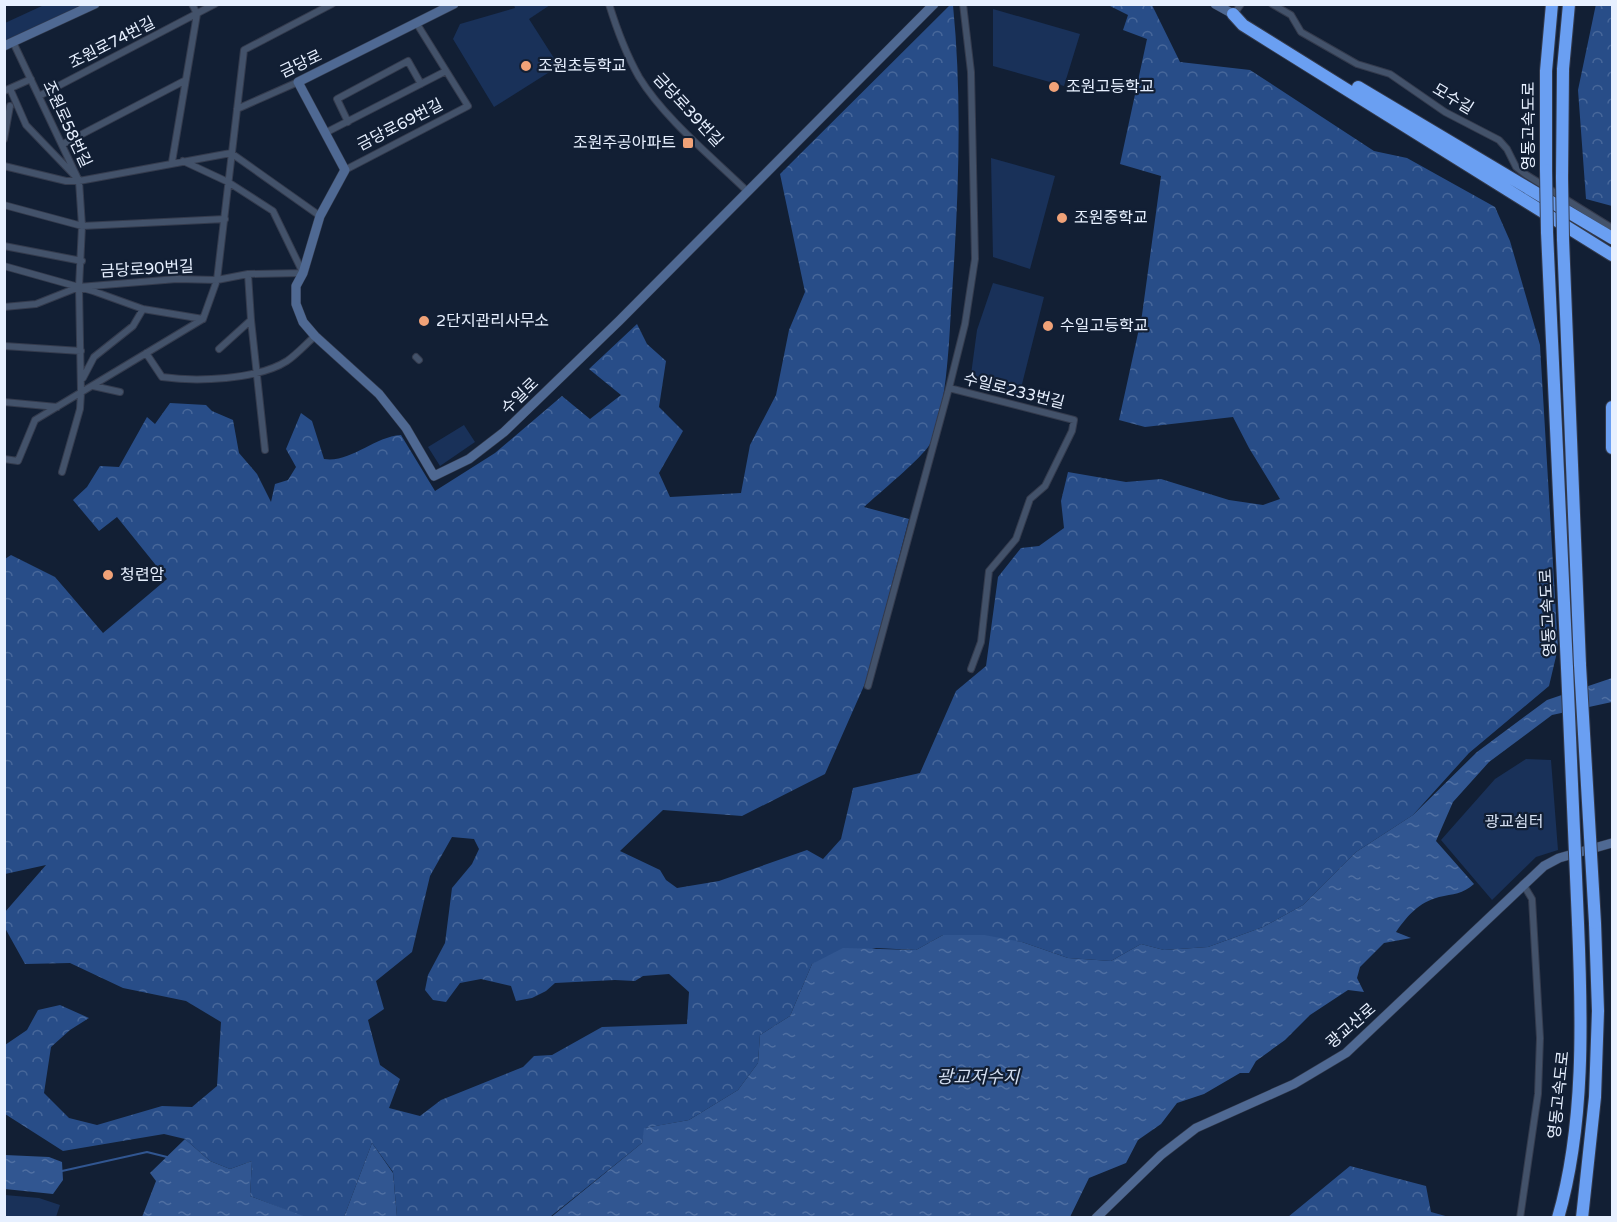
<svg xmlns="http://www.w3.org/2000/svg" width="1617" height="1222" font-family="'Varela Round','Noto Sans KR',sans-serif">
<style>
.green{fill:#193159}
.forest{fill:url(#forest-crowns);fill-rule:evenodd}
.water{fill:url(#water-ripples)}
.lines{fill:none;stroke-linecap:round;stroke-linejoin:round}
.stream{stroke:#315691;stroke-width:2}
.street-casing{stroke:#343b4d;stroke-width:8}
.secondary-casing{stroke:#343b4d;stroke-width:10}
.highway-casing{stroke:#343b4d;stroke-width:14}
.street{stroke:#43526a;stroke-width:6}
.secondary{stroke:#4f6993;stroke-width:9}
.highway{stroke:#6a9ff2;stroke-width:12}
.highway-bridge-casing{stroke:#343b4d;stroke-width:14;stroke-linecap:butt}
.highway-bridge{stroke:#6a9ff2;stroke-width:12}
.poi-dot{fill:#f0a278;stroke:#121f34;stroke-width:2}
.labels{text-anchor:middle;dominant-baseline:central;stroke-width:4.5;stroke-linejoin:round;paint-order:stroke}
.street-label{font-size:16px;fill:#e7f0ff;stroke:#121f34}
.poi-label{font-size:16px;fill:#e7f0ff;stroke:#121f34;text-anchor:start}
.park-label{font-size:16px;fill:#d3def0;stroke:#121f34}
.water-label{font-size:18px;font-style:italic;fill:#d2ddef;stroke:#121f34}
</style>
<defs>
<pattern id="forest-crowns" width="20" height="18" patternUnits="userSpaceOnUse" patternTransform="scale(1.5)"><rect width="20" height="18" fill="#284d88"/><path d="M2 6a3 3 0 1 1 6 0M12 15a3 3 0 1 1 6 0" fill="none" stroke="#47679a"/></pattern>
<pattern id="water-ripples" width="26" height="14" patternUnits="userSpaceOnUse" patternTransform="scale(1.5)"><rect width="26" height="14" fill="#315691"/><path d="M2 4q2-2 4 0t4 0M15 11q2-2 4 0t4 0" fill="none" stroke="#4f6fa2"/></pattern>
</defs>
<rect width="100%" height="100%" fill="#121f34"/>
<path class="green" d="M44 5H77L78 7 5 43V23Z
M514 5H550L529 19 559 66 494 107 453 39 460 24 515 8Z
M993 9 1080 34 1064 86 993 66Z
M991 158 1055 176 1030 269 993 257Z
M993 283 1044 297 1019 396 970 382 977 330Z
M464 425 475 442 440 466 428 447Z
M1526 759 1551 760 1558 850 1536 857 1492 900 1441 840 1495 779Z
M5 1195 39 1198 60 1205 56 1217H5Z"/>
<path class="forest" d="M1596 4 1612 5V206L1586 199 1578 90Z
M950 5H953C963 106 958 208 951 309 949 345 946 413 930 444 923 457 877 495 864 507L909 519 867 679 825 774 742 816 663 810 620 851 660 870 666 880 677 888 719 881 807 850 823 859 841 839 853 788 920 773 956 691 986 666 998 577 1021 548 1039 546 1064 528 1061 501 1068 472 1126 482 1161 479 1229 500 1263 505 1280 499 1249 448 1233 417 1145 427 1119 420 1142 315 1161 176 1120 164 1147 39 1123 30 1128 15 1108 5H1152L1180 62 1250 70 1374 151 1407 158 1495 207 1510 241 1540 345 1558 648 1549 686 1469 753 1413 815 1356 852 1303 905 1263 927 1208 947 1164 950 1141 944 1111 961 1068 958 1022 942 943 935 916 950 876 948 812 964 790 1016 760 1035 758 1063 738 1090 689 1120 645 1128 642 1143 550 1217H397L393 1172 372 1143 344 1217 306 1218 250 1196 252 1161 230 1169 210 1161 185 1139 164 1134 63 1151 5 1114V1045L27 1030 38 1010 60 1005 89 1018 70 1030 51 1047 44 1093 69 1118 97 1125 162 1106 192 1107 217 1086 221 1022 186 1001 123 988 70 963 25 964 5 928V912L46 865 5 874V559L11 555 55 577 103 633 167 579 117 517 99 531 73 500 87 487 100 466 119 467 147 417 155 424 170 403 206 405 212 411 233 420 239 453 257 474 271 502 275 484 288 480 296 467 286 449 301 413 312 421 324 459C351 463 373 437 401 435L435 491 495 453 562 396 590 419 621 395 589 369 637 324 647 344 666 361 659 407 683 431 659 473 670 497 741 493 750 445 776 395 789 330 805 292 780 174ZM452 837 474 839 479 849 472 864 452 888 445 943 428 975 425 990 433 1000 446 1002 460 983 481 979 511 986 516 1001 532 998 546 991 555 983 615 980 635 981 643 976 669 974 689 992 687 1024 602 1027 552 1055 534 1056 523 1067 441 1100 420 1116 389 1108 400 1079 380 1065 368 1020 384 1009 376 981 412 952 430 876Z
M1350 1166 1426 1186 1431 1212 1449 1217H1288Z"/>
<path class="water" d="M1612 678V702L1552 715 1489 762 1453 802 1436 841 1474 884C1463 894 1453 894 1439 897 1418 903 1408 915 1396 932L1411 938 1384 943 1360 967 1357 978 1364 992 1348 990 1310 1015 1285 1040 1256 1061 1249 1073H1240L1204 1094 1177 1103 1161 1124 1138 1140 1126 1163 1089 1178 1070 1217 550 1218 642 1143 644 1128 689 1120 738 1090 758 1063 760 1035 790 1016 812 964 843 948 916 950 943 935H984L1022 942 1068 958 1111 961 1141 944 1164 950 1208 947 1263 927 1303 905 1356 852 1413 815 1477 752 1547 700Z
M185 1139 210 1161 230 1169 252 1161 250 1196 306 1217H142L156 1181 150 1173Z
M372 1143 393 1173 397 1217H344Z
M5 1155 49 1157 62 1162 63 1180 53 1194 5 1189Z"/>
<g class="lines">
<path class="stream" d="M62 1171 147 1152 167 1157"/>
<g class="street-casing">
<path id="street" d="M609 4C617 30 626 54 639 77 664 118 712 157 747 191
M963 4 971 72 975 259 965 324 949 388 1074 420 1072 431 1045 486 1030 499 1016 539 989 571 981 642 971 669
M1272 4 1291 15 1301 32 1357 64 1390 74 1445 112 1499 140 1507 149 1516 167 1525 174 1612 228
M1234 14 1241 4
M13 42 79 181 82 226 79 287 81 393 80 409 62 472
M4 91 31 79
M11 91 26 125 75 176
M39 96 215 4
M237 109 298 82
M348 122 337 99 408 61 421 84
M325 133 446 71
M4 139 10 106
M63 144 184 81
M172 162 197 14 192 4
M4 166 66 181H79L231 153 320 216
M345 170 468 106 417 24
M4 205 82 226 225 219
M4 246 82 261
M4 266 93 291 143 309 203 319
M4 307 36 304 79 287 177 279 217 280 248 274 303 273 273 211 228 182 183 161
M251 320 265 450
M4 346 81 351
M219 349 251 320 248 274
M146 353 162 377C196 382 257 380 287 361 297 354 306 344 315 336
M416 357 419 360
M83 378 94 357 133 326 143 309
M93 386 120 392
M4 402 57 407
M4 459 18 461 35 420 203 319 217 280 244 50 332 4
M868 686 949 388
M1520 1218 1538 1094 1540 1038 1532 899 1523 884"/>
</g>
<g class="secondary-casing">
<path id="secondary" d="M454 4 298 82 345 170 320 216 303 273 296 286V304L303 322 315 336 379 394 406 428 434 476 469 459 504 432 619 321 934 4
M1215 4 1233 14
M4 46 95 4
M1096 1218 1161 1155 1196 1128 1294 1084 1346 1053 1544 866 1559 858 1612 843"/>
</g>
<g class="highway-casing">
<path id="highway" d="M1233 14 1243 25 1612 255
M1358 87 1612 238
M1546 170V71L1552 4
M1562 178 1563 69 1569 4
M1547 232 1567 668
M1563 239 1580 665
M1612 407V448
M1558 1218C1585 1125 1582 1018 1578 923
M1582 1218 1595 1097 1598 1011 1595 923"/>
</g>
<use href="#street" class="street"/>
<use href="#secondary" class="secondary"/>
<use href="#highway" class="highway"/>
<g class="highway-bridge-casing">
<path id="highway-bridge" d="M1546 170 1547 232
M1562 178 1563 239
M1580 665 1595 923
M1567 668 1578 923"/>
</g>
<use href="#highway-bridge" class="highway-bridge"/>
</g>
<g class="poi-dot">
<circle cx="526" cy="66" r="6"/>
<circle cx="1054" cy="87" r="6"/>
<rect x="682" y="137" width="12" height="12" rx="3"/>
<circle cx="1062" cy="218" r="6"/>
<circle cx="424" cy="321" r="6"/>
<circle cx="1048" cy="326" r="6"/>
<circle cx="108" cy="575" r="6"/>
</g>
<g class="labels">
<g class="street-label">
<text transform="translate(112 43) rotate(-27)">조원로74번길</text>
<text transform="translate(301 64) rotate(-25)">금당로</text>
<text transform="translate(1453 99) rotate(31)">모수길</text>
<text transform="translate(688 110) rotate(47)">금당로39번길</text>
<text transform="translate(67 124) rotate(65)">조원로58번길</text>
<text transform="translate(400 125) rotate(-27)">금당로69번길</text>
<text transform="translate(1529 126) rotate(-90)">영동고속도로</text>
<text transform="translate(147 269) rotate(-3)">금당로90번길</text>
<text transform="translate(1014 391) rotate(14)">수일로233번길</text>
<text transform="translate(520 396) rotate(-44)">수일로</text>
<text transform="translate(1548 613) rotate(-93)">영동고속도로</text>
<text transform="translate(1351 1026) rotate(-41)">광교산로</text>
<text transform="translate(1559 1095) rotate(-84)">영동고속도로</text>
</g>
<g class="poi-label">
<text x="538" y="66">조원초등학교</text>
<text x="1066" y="87">조원고등학교</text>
<text x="676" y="143" text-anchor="end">조원주공아파트</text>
<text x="1074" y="218">조원중학교</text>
<text x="436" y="321">2단지관리사무소</text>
<text x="1060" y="326">수일고등학교</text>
<text x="120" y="575">청련암</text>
</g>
<g class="park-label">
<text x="1514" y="822">광교쉼터</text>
</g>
<g class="water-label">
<text x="978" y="1077">광교저수지</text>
</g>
</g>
<rect width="1617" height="1222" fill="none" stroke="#e7f0ff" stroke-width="12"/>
</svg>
